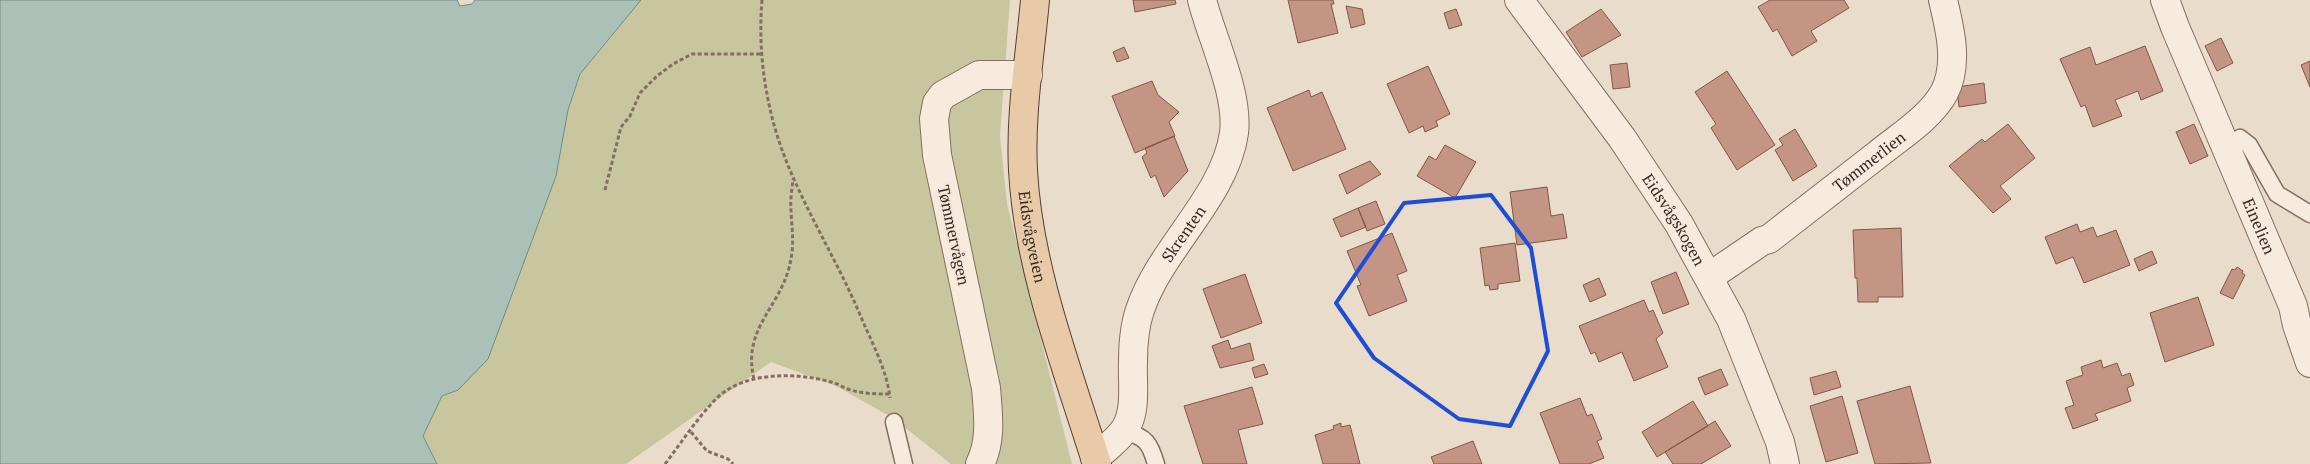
<svg xmlns="http://www.w3.org/2000/svg" width="2310" height="464" font-family="'PT Serif',serif">
<style>
.green{fill:#c8c69f}
.water{fill:#abc0b6;stroke:#728d82}
.building{fill:#c49585;stroke:#825749}
.lines{fill:none;stroke-linecap:round;stroke-linejoin:round}
.lane-casing{stroke:#856e61;stroke-width:19}
.street-casing{stroke:#856e61;stroke-width:30}
.primary-casing{stroke:#543e34;stroke-width:30}
.path{stroke:#856e61;stroke-width:3;stroke-dasharray:4 2.5;stroke-linecap:butt}
.lane{stroke:#f6ebdd;stroke-width:16}
.street{stroke:#f6ebdd;stroke-width:28}
.primary{stroke:#e9caa8;stroke-width:28}
.marked{fill:none;stroke:#1d4ed8;stroke-width:4;stroke-linejoin:round}
.labels{text-anchor:middle;dominant-baseline:central;stroke-width:4.5;stroke-linejoin:round;paint-order:stroke}
.street-label{font-size:16px;fill:#382922;stroke:#f3e7d9}
</style>
<rect width="100%" height="100%" fill="#eadccb"/>
<path class="green" d="M641 0H1010L1000 136 1007 204 1072 464H951L893 418 836 386 771 362 626 464H437L423 436 442 396 458 390 556 176 568 110 580 74Z"/>
<path class="water" d="M0 0H457L460 6 472 4 475 0H641L580 74 568 110 556 176 488 359 458 390 442 396 423 436 437 464H0Z"/>
<path class="building" d="M1133 0H1175L1176 4 1135 12Z
M1288 0H1333L1334 4H1331L1338 33 1298 43Z
M1770 0H1844L1849 8 1811 31 1817 41 1792 56 1777 29 1773 32 1758 7Z
M1346 6 1362 9 1365 24 1351 28Z
M1456 9 1462 25 1449 29 1444 13Z
M1601 9 1621 35 1582 57 1566 32Z
M2221 38 2233 63 2217 71 2205 46Z
M2145 46 2163 91 2141 100 2138 91 2115 100 2122 116 2093 127 2085 105 2081 107 2060 59 2090 47 2096 65Z
M1124 47 1129 58 1117 62 1113 52Z
M2310 61V87L2301 65Z
M1627 63 1630 87 1613 89 1610 65Z
M1428 66 1450 114 1436 121 1438 126 1425 132 1423 126 1409 133 1387 84Z
M1727 71 1775 145 1737 170 1711 128 1716 124 1695 92Z
M1152 81 1158 95 1179 112 1169 122 1175 136 1135 153 1112 96Z
M1984 83 1986 103 1959 107 1957 87Z
M1309 90 1311 97 1322 92 1346 149 1293 171 1267 108Z
M2008 124 2035 158 2000 186 2011 199 1993 213 1949 166 1982 139 1985 142Z
M2194 124 2208 156 2190 164 2176 132Z
M1795 129 1817 166 1793 181 1775 150 1783 145 1779 139Z
M1174 136 1188 171 1164 197 1155 175 1151 178 1142 157 1147 153 1145 148Z
M1445 145 1476 162 1455 198 1417 176 1429 156 1436 160Z
M1370 161 1381 174 1347 194 1339 175Z
M1547 187 1551 216 1563 214 1567 238 1517 245 1510 192Z
M1376 201 1385 224 1367 231 1358 208Z
M1358 208 1366 227 1341 237 1333 219Z
M2077 224 2080 232 2093 227 2097 237 2116 230 2130 265 2084 283 2073 257 2056 264 2045 237Z
M1901 228 1903 297H1878V302H1858L1857 278H1855L1853 230Z
M1392 233 1407 271 1397 275 1407 301 1369 316 1357 286 1361 285 1347 251Z
M1515 243 1520 281 1498 284V289L1490 290 1489 285 1485 286 1480 248Z
M2152 251 2157 263 2139 271 2134 259Z
M2237 267 2243 271 2242 273 2245 275 2233 299 2220 293 2232 269 2235 270Z
M1676 272 1689 304 1663 314 1651 282Z
M1245 274 1262 323 1221 338 1203 289Z
M1599 278 1606 295 1590 302 1583 285Z
M2198 297 2214 345 2165 362 2150 313Z
M1644 300 1649 312 1653 310 1663 333 1656 339 1668 367 1634 381 1622 352 1599 362 1595 352 1591 354 1579 326Z
M1228 340 1231 349 1250 343 1254 360 1220 368 1212 346Z
M2101 360 2103 368 2117 363 2122 376 2130 373 2134 385 2127 388 2131 401 2095 414 2098 420 2073 429 2065 408 2074 405 2066 381 2083 375 2081 367Z
M1264 364 1268 374 1255 378 1252 368Z
M1721 369 1728 385 1705 395 1698 378Z
M1836 371 1841 387 1814 395 1810 378Z
M1910 386 1931 463 1875 464 1857 401Z
M1252 387 1263 424 1238 430 1247 464H1203L1184 406Z
M1842 396 1858 453 1826 462 1810 406Z
M1580 398 1587 416 1592 414 1602 439 1597 441 1604 458 1589 464H1560L1540 413Z
M1693 401 1708 426 1657 457 1642 432Z
M1715 421 1731 446 1701 464H1673L1665 452Z
M1341 423V427L1350 425 1360 464H1323L1315 435 1334 429 1333 426Z
M1473 441 1482 464H1434L1431 457Z"/>
<g class="lines">
<g class="lane-casing">
<path id="lane" d="M2226 147 2240 138 2249 145 2277 194 2310 214
M894 422 904 464
M1124 431C1146 437 1150 443 1156 464"/>
</g>
<g class="street-casing">
<g id="street">
<path id="s1" d="M1519 0 1622 138 1679 224 1731 319 1780 442 1785 464"/>
<path id="s2" d="M2165 0 2175 27 2293 306 2297 325 2310 363"/>
<path id="s3" d="M1709 277 1762 241 1769 239C1805 211 1841 183 1877 155 1899 137 1930 118 1944 93 1959 65 1950 29 1943 0"/>
<path id="s4" d="M1095 458C1105 449 1118 440 1125 429 1137 410 1132 384 1133 362 1133 345 1134 327 1140 310 1160 249 1225 197 1234 133 1239 94 1212 39 1202 0"/>
<path d="M980 464C992 440 988 414 986 388L937 155 934 119 937 103 943 95 979 75H1028"/>
</g>
</g>
<g class="primary-casing">
<g id="primary">
<path id="s5" d="M1035 0C1030 56 1020 114 1023 170 1028 268 1068 371 1097 464"/>
</g>
</g>
<path class="path" d="M762 0C757 60 768 122 793 177 814 225 841 269 861 317 872 343 887 370 890 398
M605 190 621 127 630 116 640 93 657 76 673 64 692 54H762
M754 379C742 330 778 309 789 268 795 244 792 233 791 210 790 200 792 189 793 179
M691 432 707 451 728 459 733 464
M665 464C681 443 696 420 714 401 741 371 796 372 831 382 837 383 842 387 848 389 862 394 876 394 890 394"/>
<use href="#lane" class="lane"/>
<use href="#street" class="street"/>
<use href="#primary" class="primary"/>
</g>
<path class="marked" d="M1491 195 1531 248 1548 351 1510 426 1459 419 1374 358 1336 303 1404 203Z"/>
<g class="labels">
<g class="street-label">
<text stroke="none"><textPath href="#s3" startOffset="198">Tømmerlien</textPath></text>
<text stroke="none"><textPath href="#s1" startOffset="269">Eidsvågskogen</textPath></text>
<text stroke="none"><textPath href="#s2" startOffset="245">Einelien</textPath></text>
<text stroke="none"><textPath href="#s4" startOffset="251">Skrenten</textPath></text>
<text transform="translate(954 235) rotate(78)">Tømmervågen</text>
<text stroke="none"><textPath href="#s5" startOffset="238">Eidsvågveien</textPath></text>
</g>
</g>
</svg>
